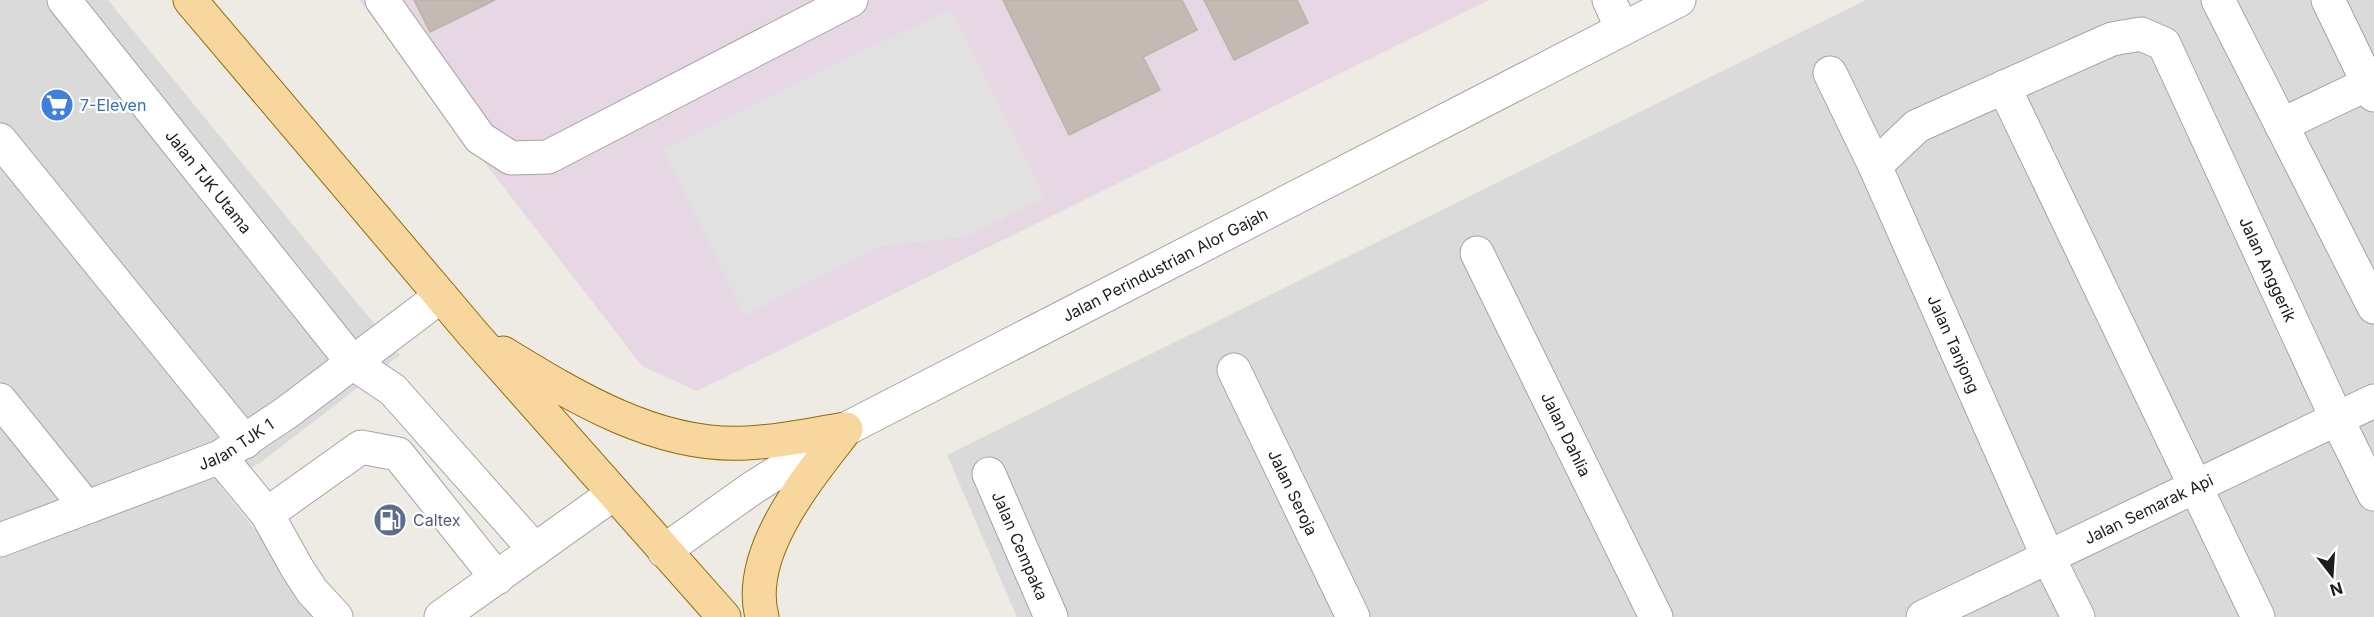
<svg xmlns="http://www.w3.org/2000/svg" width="2374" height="617" font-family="Inter,sans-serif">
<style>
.residential{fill:#dbdada}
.industrial{fill:#e7d6e3}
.parking{fill:#e1e1e1}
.building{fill:#c3bab3;stroke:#bfb3a7;stroke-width:1.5}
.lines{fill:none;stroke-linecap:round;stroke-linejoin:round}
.minor-casing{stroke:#a4a4a4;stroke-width:35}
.major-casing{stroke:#916b06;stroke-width:35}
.minor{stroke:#fff;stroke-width:33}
.major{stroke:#f8d79f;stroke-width:33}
.labels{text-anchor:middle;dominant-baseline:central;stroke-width:4.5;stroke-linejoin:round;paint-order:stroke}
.shop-label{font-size:16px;fill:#366cbe;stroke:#fff;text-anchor:start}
.street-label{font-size:16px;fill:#1d1d1d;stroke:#fff}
.service-label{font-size:16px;fill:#4e5e75;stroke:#fff;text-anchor:start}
</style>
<rect width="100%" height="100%" fill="#eeebe4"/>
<path class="residential" d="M0 0H108L400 355 260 463 219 485 326 617H0Z
M1866 0H2374V617H1017L947 455Z"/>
<path class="industrial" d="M359 0H1489L697 391 642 366Z"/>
<path class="parking" d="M950 8 1045 198 966 237 881 246 744 315 662 150Z"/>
<path class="building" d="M414 0H495L430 32Z
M1003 0H1182L1197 30 1143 57 1160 90 1069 135Z
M1204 0H1297L1308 23 1234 60Z"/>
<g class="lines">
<g class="minor-casing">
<g id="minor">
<path id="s1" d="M64 0 353 363 393 390 535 550"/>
<path d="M382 0 480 138 511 158 548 157 851 0"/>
<path d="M1609 0 1622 29"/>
<path d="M2218 0 2374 307"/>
<path d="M2328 0 2374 95"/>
<path id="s2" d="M1830 73 1875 166 2048 557 2078 617"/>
<path d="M2004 87 2258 617"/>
<path d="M2281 125 2374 81"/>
<path d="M0 140 245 442"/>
<path id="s3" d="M1875 166 1917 126 2112 39 2141 34 2164 44 2337 419 2374 494"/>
<path id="s4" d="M1477 253 1656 617"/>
<path id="s5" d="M1234 370 1353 617"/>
<path d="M0 400 86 507"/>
<path d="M220 457 267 514 297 568 312 591 336 617"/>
<path id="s6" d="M989 474 1051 617"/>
<path d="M267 514 361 447 398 454 497 578"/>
<path id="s7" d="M0 540 220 457 286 413 441 296"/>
<path id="s8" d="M664 551 751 489 846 429 1679 0"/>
<path d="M441 617 613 494"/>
<path id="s9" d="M1923 617 2374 401"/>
</g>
</g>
<g class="major-casing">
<path id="major" d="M190 0 474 335 724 617
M503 353C575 397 658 448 746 443 779 442 813 434 846 429
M762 617C745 552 809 477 846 429"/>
</g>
<use href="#minor" class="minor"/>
<use href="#major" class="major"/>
</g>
<defs>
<g id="supermarket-disc" transform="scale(1.725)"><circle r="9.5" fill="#3f7fe0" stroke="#fff"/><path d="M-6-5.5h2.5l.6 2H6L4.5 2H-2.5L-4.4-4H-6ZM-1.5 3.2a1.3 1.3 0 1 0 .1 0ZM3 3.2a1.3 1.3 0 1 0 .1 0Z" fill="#fff"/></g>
<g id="fuel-disc" transform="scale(1.725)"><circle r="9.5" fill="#5c6f8a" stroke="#fff"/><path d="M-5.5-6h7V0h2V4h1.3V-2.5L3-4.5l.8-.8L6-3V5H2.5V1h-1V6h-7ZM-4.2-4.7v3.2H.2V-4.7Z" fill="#fff"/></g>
</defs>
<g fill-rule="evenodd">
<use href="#supermarket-disc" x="57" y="105"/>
<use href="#fuel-disc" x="390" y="520"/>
</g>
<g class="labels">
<g class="shop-label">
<text x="80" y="105">7-Eleven</text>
</g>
<g class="street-label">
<text stroke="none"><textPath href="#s1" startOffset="232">Jalan TJK Utama</textPath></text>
<text stroke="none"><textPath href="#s8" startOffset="578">Jalan Perindustrian Alor Gajah</textPath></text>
<text stroke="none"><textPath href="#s3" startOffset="574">Jalan Anggerik</textPath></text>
<text stroke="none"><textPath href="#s2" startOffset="298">Jalan Tanjong</textPath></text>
<text stroke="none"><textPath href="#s4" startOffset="202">Jalan Dahlia</textPath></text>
<text stroke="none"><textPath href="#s7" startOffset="255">Jalan TJK 1</textPath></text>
<text stroke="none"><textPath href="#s5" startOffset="136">Jalan Seroja</textPath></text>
<text stroke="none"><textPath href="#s9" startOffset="250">Jalan Semarak Api</textPath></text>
<text stroke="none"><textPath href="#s6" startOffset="78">Jalan Cempaka</textPath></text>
</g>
<g class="service-label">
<text x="413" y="520">Caltex</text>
</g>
</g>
<g transform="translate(2332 575) rotate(163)" stroke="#ffffff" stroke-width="4.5" paint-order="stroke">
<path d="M0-4.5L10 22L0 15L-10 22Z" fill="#1d1d1d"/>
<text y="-9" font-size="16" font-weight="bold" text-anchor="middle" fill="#1d1d1d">N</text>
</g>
</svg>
